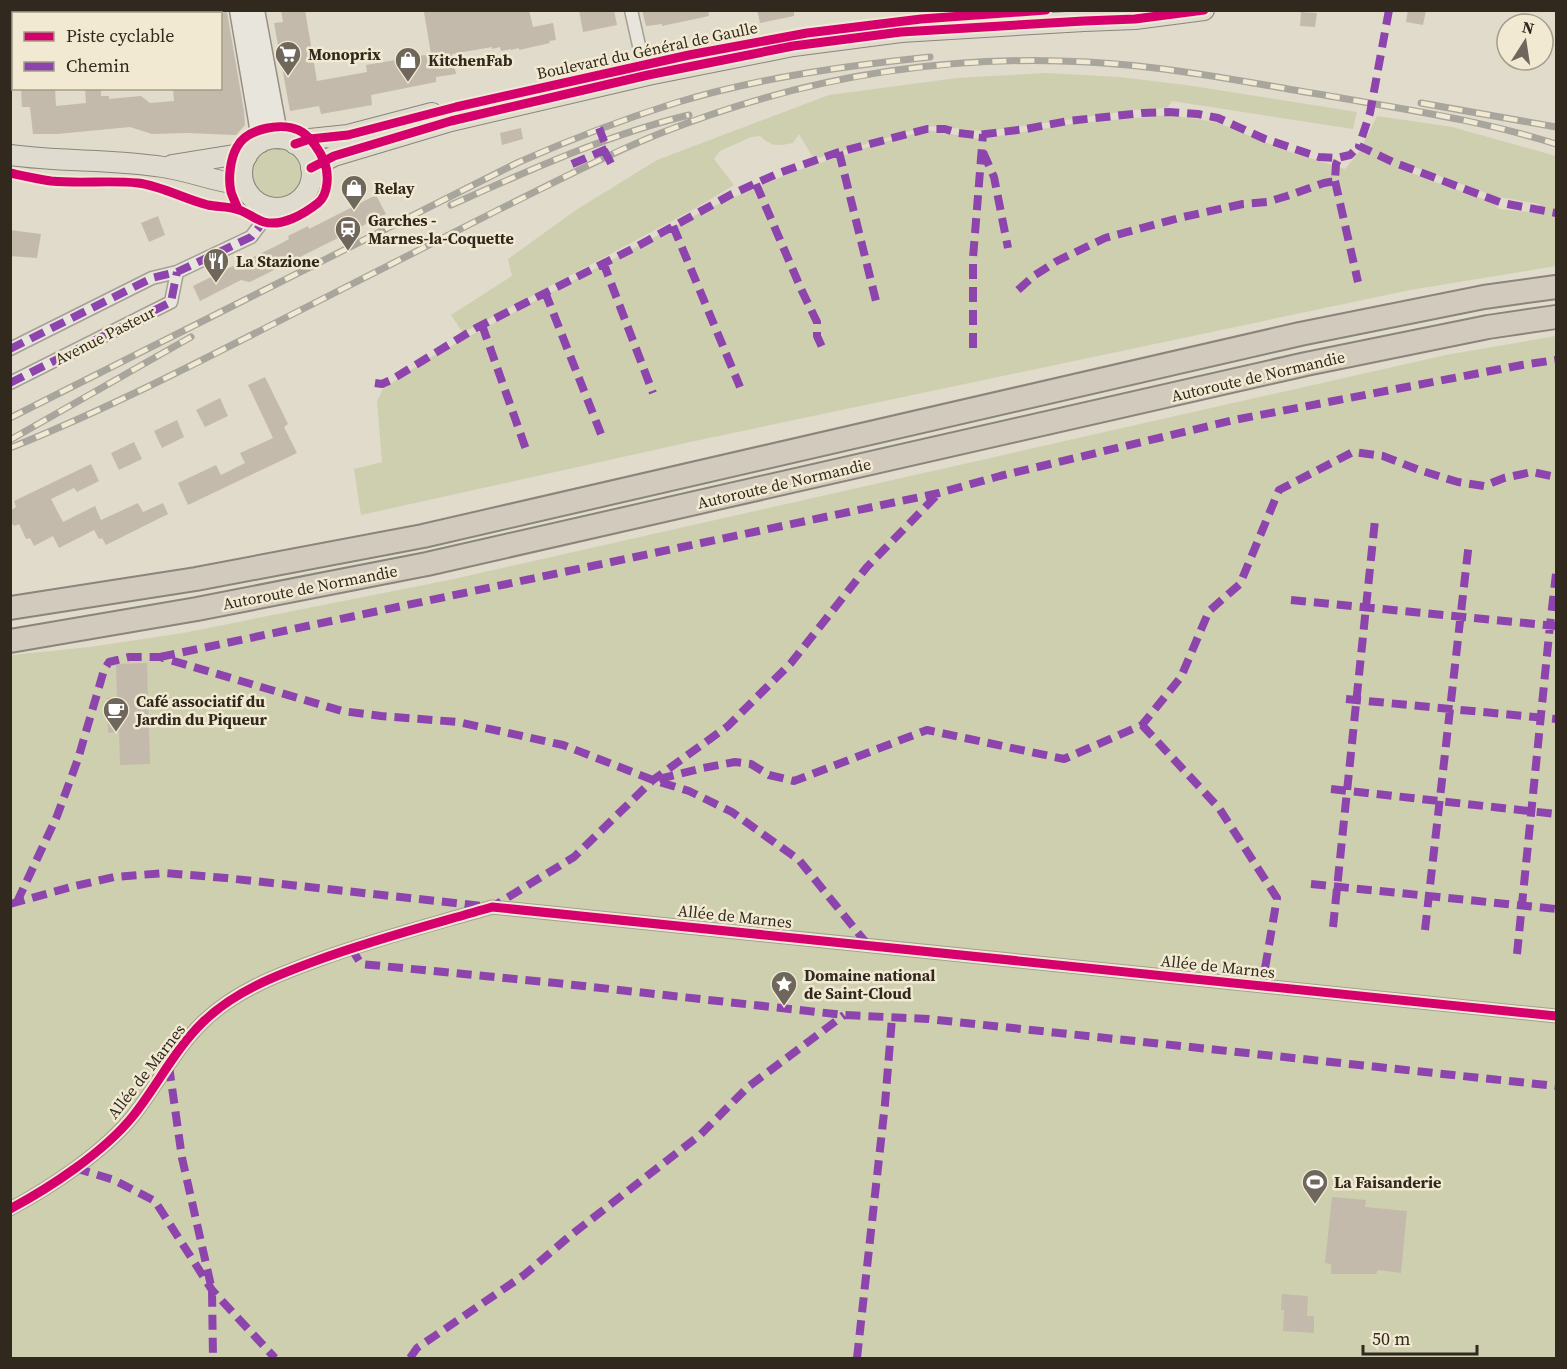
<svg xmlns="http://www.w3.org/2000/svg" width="1567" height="1369" font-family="'Source Serif 4',serif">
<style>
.green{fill:#cdcfaf;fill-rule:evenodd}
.building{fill:#c3baac}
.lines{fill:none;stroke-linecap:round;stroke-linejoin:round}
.street-casing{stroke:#a5a095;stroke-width:15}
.secondary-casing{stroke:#958f84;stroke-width:21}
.primary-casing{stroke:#8a857b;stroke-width:22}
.highway-casing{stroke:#8a857b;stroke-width:26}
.street{stroke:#e8e5dc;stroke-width:12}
.secondary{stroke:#e8e5dc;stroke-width:18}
.primary{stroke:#dfdbce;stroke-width:20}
.highway{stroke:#d2cbbd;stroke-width:22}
.rail-casing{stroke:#a8a59c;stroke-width:7}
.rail{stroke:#f1e9d1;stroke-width:4.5;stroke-dasharray:14;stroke-linecap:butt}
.quiet{stroke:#8e44ad;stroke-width:8;stroke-dasharray:15 8;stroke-linecap:butt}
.cycleway-casing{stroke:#f1e9d1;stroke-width:13}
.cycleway{stroke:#d6006c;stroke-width:9}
.labels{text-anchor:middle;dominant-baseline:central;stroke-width:5;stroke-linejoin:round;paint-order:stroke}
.street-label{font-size:16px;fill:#32291e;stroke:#f1e9d1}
.poi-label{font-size:16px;font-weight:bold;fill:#32291e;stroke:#f1e9d1;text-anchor:start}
</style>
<rect width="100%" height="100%" fill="#e0dbcb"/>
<path class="green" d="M1046 73 1119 77 1186 85 1357 112 1353 129 1172 101 1167 108 1135 110 988 131C966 131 945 125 924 127L818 158 812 156 799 134 793 143C777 146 773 147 760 136L751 137 720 151 714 159 734 185 696 208 463 333 451 315 512 276 508 259 576 210 657 160 829 95 957 78Z
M1168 115 1198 119 1218 123 1287 151 1345 169 1359 152 1377 116 1452 127 1556 156V266L1410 290 690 442 361 515 354 469 382 462 377 401 383 389 427 359 707 209 793 172 884 142 928 130 979 139 1079 123ZM1401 162 1494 196 1539 204V213L1499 209 1492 202 1429 180 1397 167Z
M250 174a27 27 0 1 1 54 0a27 27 0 1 1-54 0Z
M1556 336V1358H11V655L90 647 183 633 454 579 1446 355Z"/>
<path class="building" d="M281 10H305L317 81 367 72 366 65 431 54 424 12 433 10H529L533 27 553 23 556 40 549 41 550 43 519 50V48L511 50V49L501 51 500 47 492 49V47L452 54 456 74 436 77V82L371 95 372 105 321 114 319 106 290 111 274 23 283 22Z
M579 10H614L617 25 583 32Z
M642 10H708L709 16 662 26V24L646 26Z
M757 10H794V16L760 23Z
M1408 10H1426L1423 25 1406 22Z
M227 12 244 111 245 125 236 135 186 133 152 134 130 127 57 134H33L30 107H22L21 88H55L56 106 86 103 85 88H101V96H109V99L141 96 150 103 174 101 173 88H220V13Z
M1301 12 1317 13 1315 27 1300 26Z
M521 128 523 139 502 145 500 133Z
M376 195 386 214 252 281 249 282 241 280 200 301 193 286 237 264V265L278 245 289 239 288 236 308 226 309 229Z
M158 216 165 235 149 242 141 223Z
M10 230 41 234 37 258 10 256Z
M265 377 288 424 284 427 297 453 188 505 178 483 216 465 221 475 245 463 240 453 273 438 248 385Z
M220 398 228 416 205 427 196 410Z
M177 420 184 437 162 448 154 431Z
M134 442 142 459 119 470 111 453Z
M91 464 99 481 77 492 74 488 51 499 63 522 95 506 101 520 138 503 143 512 163 503 168 514 106 545 102 538 99 539 94 530 59 548 53 536 34 546 30 538 26 539 19 524 14 526 10 520V511L16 507 14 501Z
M147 663 150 764 120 765 119 732 108 733 107 698 117 697 116 664Z
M1332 1197 1366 1200 1365 1207 1407 1211 1401 1273 1378 1270 1376 1274H1331V1264L1325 1263Z
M1282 1294 1308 1296 1307 1316H1314V1333L1283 1331 1284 1310H1281Z"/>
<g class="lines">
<g class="street-casing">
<path id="street" d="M631 10 640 50 648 75
M10 349 152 278 177 272 251 237 263 221 268 207
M10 383 171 302 177 272
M10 1209C51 1187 104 1152 133 1116 157 1086 175 1049 203 1022 235 991 277 975 318 960 375 939 434 924 492 907L1556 1016"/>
</g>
<g class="secondary-casing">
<path id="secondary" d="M239 10 258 121 261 143
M255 10 279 139"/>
</g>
<g class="primary-casing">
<path id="primary" d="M242 173a35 35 0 1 1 70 0a35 35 0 1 1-70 0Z
M295 144 310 139 348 135 432 113
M10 155C61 162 112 159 163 167 190 171 216 182 244 185
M172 165 234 155 247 156
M311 168 334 156 451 121 648 75 793 46 901 32 1084 21 1135 19 1204 10"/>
</g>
<g class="highway-casing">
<path id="highway" d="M10 608 196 579 423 536 1300 334 1484 297 1556 287
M10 641 197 609 427 564 1306 364 1488 327 1556 317"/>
</g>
<use href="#street" class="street"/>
<use href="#secondary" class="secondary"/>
<use href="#primary" class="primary"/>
<use href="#highway" class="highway"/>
<g class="rail-casing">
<path id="rail" d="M1421 103 1556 127
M451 205C528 171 606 135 689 115
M10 418 517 163C569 140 621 120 675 103 757 78 844 66 930 57
M10 440 191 337
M10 448C105 410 195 364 285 318 356 282 427 246 498 210 552 184 605 155 661 133 797 79 942 54 1088 62 1167 66 1245 82 1324 95 1402 109 1481 120 1556 144"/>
</g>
<use href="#rail" class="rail"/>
<path class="quiet" d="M1389 10 1370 113 1359 146 1393 162 1502 203 1556 213
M604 150 613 167
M839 152 876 301
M983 152 994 177 1008 248
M572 164 607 149 599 128
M1335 181 1358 282
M756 184 802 291 817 322V336L822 347
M673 226 740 387
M603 262 653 393
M1018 290 1035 275 1057 261 1105 238 1183 217 1243 204 1267 202 1287 196 1324 183 1335 181 1336 164 1339 158
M545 292 601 434
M482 325 528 455
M973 348V258L983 134
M10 349 152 278 177 272 251 237 260 226
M10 383 171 302 177 272
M375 383 382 384 391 380 476 328 634 248 732 194 779 173 839 152 927 129H945L958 133 977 135 1026 129 1068 121 1142 113 1169 112 1198 114 1218 118 1265 139 1319 157 1337 158 1350 155 1359 146
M1291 600 1556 626
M160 657 939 493 1000 476 1234 420 1522 365 1556 360
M1346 699 1556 719
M1142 725 1219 808 1277 898 1262 986
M659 779 703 768 735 762 751 764 769 775 794 781 927 730 1064 759 1142 725 1181 677 1209 611 1240 584 1279 490 1353 452 1383 456 1419 470 1458 482 1484 486 1504 478 1532 472 1556 477
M1331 789 1556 814
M1311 884 1556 909
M17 902 57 816 78 759 104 670 109 662 129 657H160L342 711 381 716 458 722 563 745 653 780 689 791 732 812 799 860 868 945
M10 904 75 886 114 877 165 873 226 878 492 907 574 857 653 780 728 726 791 663 867 567 939 493
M1333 927 1375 520
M1425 930 1469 542
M351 948 361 964 556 983 844 1015 928 1019 1556 1086
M1517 954 1550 625 1556 574
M169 1066 182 1158 212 1290 213 1358
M75 1168 114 1180 155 1201 212 1290 275 1358
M410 1358 417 1348 524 1275 571 1235 700 1135 748 1087 844 1015
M857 1358 885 1104 892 1018"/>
<g class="cycleway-casing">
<path id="cycleway" d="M295 144 310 139 348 135 456 107 689 55 807 33 921 19 1046 10
M311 168 334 156 451 121 648 75 793 46 901 32 1084 21 1135 19 1204 10
M10 173C24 176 37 179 51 181 80 184 109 180 138 183 162 186 184 199 208 205 218 207 229 206 239 210 248 213 255 219 264 222 282 227 304 214 318 203 329 194 329 173 324 161 320 151 311 138 302 132 284 121 247 128 237 147 230 159 228 179 231 192 233 198 236 204 238 209
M10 1209C51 1187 104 1152 133 1116 157 1086 175 1049 203 1022 235 991 277 975 318 960 375 939 434 924 492 907L1556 1016"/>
</g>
<use href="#cycleway" class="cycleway"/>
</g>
<defs>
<g id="supermarket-pin" transform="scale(1.35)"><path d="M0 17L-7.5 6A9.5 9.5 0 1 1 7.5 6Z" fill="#6f675b" stroke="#f1e9d1"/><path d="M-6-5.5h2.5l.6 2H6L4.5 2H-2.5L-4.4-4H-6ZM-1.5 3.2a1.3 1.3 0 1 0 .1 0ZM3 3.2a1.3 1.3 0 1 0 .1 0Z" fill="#fff"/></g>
<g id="shop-pin" transform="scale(1.35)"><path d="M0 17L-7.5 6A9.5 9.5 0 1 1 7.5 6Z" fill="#6f675b" stroke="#f1e9d1"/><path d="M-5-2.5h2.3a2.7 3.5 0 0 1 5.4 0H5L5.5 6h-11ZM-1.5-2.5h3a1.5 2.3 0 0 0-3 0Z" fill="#fff"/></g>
<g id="station-pin" transform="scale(1.35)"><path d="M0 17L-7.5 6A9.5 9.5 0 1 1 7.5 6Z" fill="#6f675b" stroke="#f1e9d1"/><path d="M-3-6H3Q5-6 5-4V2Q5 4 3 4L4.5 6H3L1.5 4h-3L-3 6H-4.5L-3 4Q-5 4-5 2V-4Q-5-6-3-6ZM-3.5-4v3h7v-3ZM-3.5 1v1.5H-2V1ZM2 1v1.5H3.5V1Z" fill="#fff"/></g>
<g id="restaurant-pin" transform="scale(1.35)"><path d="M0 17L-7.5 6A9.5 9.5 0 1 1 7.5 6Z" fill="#6f675b" stroke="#f1e9d1"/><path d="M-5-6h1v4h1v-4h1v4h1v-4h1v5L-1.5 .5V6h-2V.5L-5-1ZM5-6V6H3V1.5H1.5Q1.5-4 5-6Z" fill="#fff"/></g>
<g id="cafe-pin" transform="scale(1.35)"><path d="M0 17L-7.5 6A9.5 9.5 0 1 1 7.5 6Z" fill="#6f675b" stroke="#f1e9d1"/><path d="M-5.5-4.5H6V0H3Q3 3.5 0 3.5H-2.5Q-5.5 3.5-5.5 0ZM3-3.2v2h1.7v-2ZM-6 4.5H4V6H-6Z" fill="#fff"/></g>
<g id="sight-pin" transform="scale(1.35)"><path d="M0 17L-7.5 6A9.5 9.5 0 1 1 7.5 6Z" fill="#6f675b" stroke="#f1e9d1"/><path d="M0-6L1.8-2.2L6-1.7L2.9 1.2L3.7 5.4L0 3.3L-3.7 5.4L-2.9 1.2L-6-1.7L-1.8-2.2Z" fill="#fff"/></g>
<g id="stadium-pin" transform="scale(1.35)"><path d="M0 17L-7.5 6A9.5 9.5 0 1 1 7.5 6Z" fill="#6f675b" stroke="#f1e9d1"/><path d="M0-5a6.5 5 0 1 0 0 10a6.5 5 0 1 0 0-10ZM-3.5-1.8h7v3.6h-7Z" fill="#fff"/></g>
</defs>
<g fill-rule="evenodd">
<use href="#supermarket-pin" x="288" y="54"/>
<use href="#shop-pin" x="408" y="60"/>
<use href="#shop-pin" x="354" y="188"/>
<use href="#station-pin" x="348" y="229"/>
<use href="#restaurant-pin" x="216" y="261"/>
<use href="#cafe-pin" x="116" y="710"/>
<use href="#sight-pin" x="784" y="984"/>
<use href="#stadium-pin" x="1315" y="1182"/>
</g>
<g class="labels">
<g class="street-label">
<text transform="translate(647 50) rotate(-12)">Boulevard du Général de Gaulle</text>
<text transform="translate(105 335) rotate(-27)">Avenue Pasteur</text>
<text transform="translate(1258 376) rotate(-13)">Autoroute de Normandie</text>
<text transform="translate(784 483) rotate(-13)">Autoroute de Normandie</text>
<text transform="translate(310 587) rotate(-11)">Autoroute de Normandie</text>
<text transform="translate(735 916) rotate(6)">Allée de Marnes</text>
<text transform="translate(1218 966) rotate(6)">Allée de Marnes</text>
<text transform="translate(146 1071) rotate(-52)">Allée de Marnes</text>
</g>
<g class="poi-label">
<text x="308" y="54">Monoprix</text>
<text x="428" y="60">KitchenFab</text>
<text x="374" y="188">Relay</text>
<text x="368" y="220">Garches -<tspan x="368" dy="18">Marnes-la-Coquette</tspan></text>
<text x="236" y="261">La Stazione</text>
<text x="136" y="701">Café associatif du<tspan x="136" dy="18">Jardin du Piqueur</tspan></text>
<text x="804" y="975">Domaine national<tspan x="804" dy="18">de Saint-Cloud</tspan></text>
<text x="1334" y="1182">La Faisanderie</text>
</g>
</g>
<rect width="1567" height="1369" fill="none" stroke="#32291e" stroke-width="24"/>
<rect x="12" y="12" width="210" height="78" fill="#f1e9d1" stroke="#a59c89" stroke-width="1.5"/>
<rect x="24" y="32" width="30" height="9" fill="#d6006c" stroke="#a59c89" stroke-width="1.5"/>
<text x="66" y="42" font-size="18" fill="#32291e">Piste cyclable</text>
<rect x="24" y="62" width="30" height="9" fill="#8e44ad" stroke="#a59c89" stroke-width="1.5"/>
<text x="66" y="72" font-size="18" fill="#32291e">Chemin</text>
<g transform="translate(1525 42) rotate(12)"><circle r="28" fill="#f1e9d1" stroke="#a59c89" stroke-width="1.5"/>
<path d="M0-4.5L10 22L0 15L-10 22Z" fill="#6f675b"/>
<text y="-9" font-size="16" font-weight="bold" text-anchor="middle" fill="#32291e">N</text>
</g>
<path d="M1363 1345v9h114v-9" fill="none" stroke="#32291e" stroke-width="3"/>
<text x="1372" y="1345" font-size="18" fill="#32291e" stroke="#f1e9d1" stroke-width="4.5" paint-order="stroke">50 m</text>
</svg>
